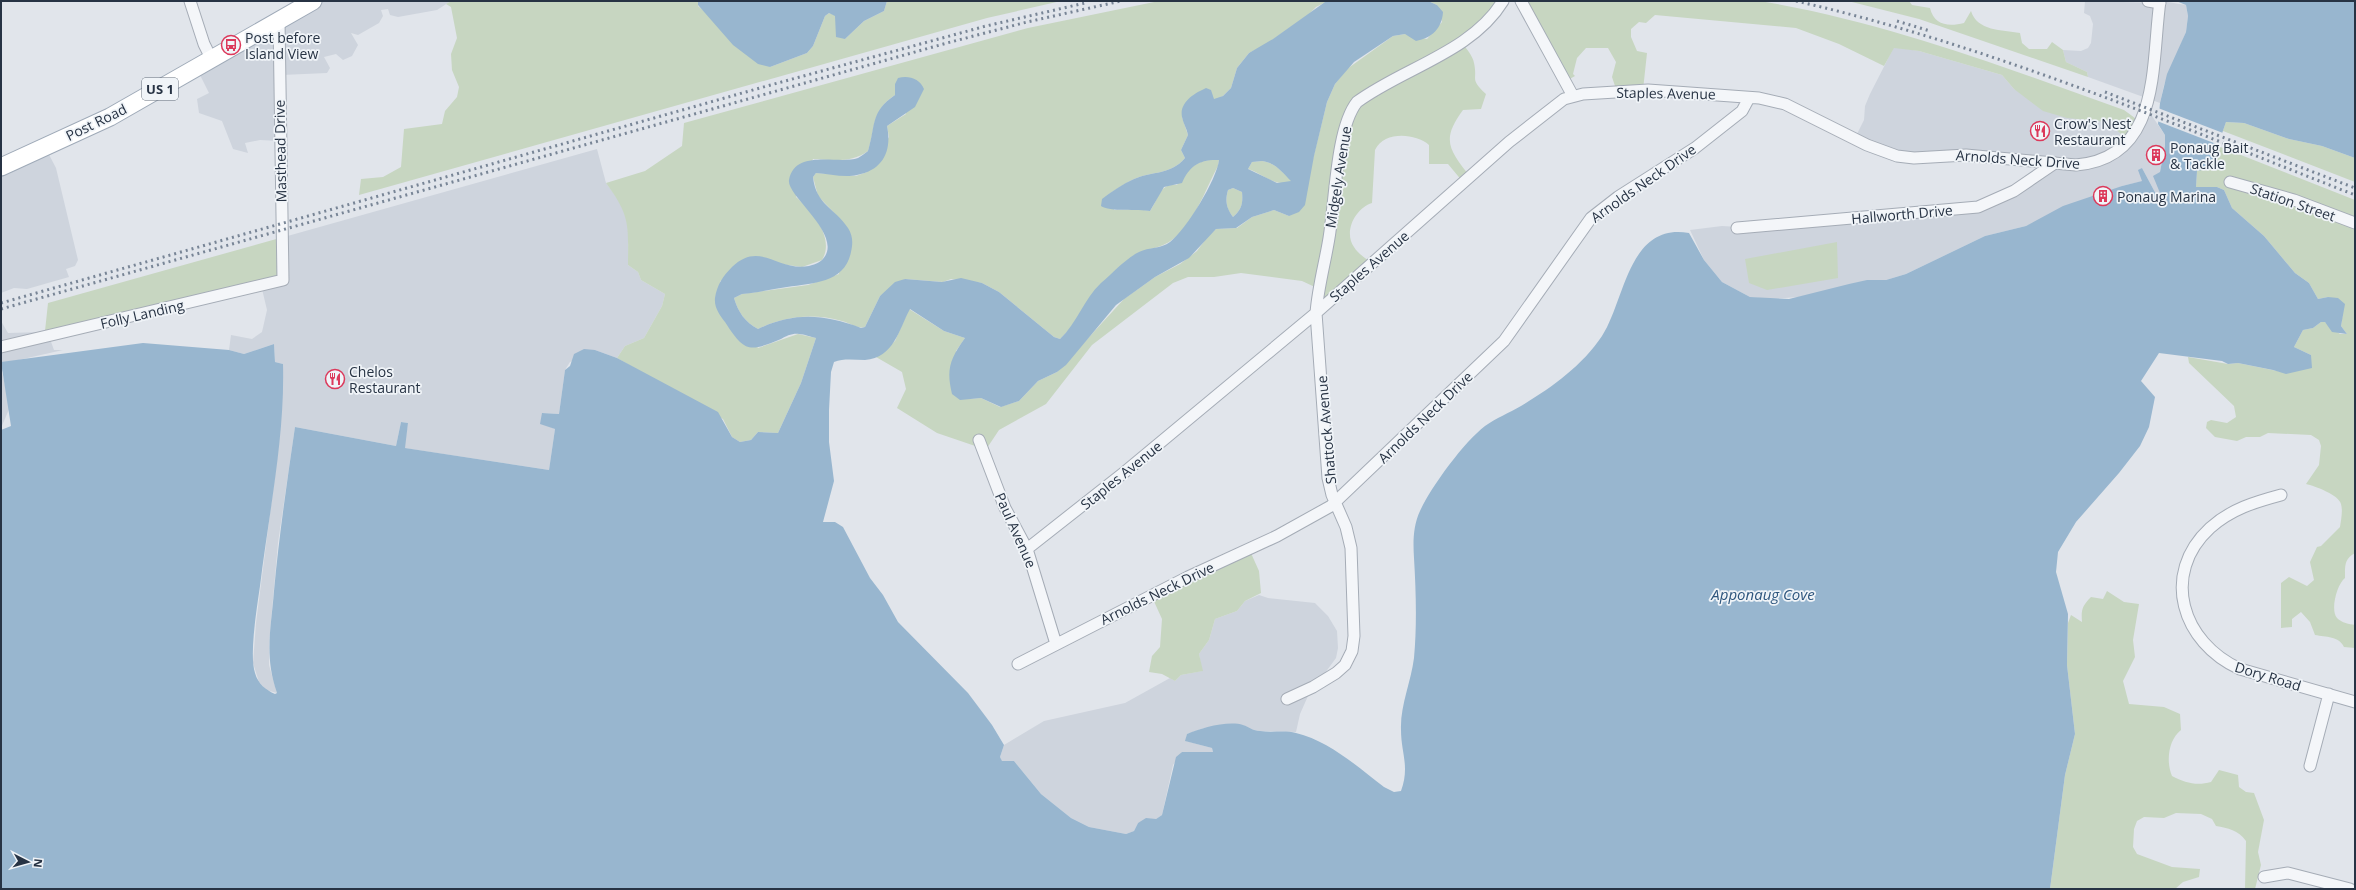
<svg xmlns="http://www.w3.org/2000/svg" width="2356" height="890" font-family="'Open Sans',sans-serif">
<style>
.built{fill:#ced4dd}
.green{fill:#c7d6c1}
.water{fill:#98b6cf;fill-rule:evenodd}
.pier{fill:#e1e5eb}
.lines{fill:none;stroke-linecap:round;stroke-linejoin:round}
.minor-casing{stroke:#a5acb6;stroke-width:13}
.primary-casing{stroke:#9faab8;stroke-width:19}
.minor{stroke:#f4f6f9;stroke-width:11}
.primary{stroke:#fff;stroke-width:17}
.rail{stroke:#788596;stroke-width:3;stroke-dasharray:2 4;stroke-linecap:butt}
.labels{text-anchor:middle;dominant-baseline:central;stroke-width:3.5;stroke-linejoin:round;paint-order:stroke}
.shield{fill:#f0f4f8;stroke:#636d7a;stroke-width:1}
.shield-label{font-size:13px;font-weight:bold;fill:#273344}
.poi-label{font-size:14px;fill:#273344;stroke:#f0f4f8;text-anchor:start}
.street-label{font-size:14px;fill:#273344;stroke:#f0f4f8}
.water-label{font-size:15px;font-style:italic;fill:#2d557d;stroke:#f0f4f8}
</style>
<rect width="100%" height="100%" fill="#e1e5eb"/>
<path class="built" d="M313 1H451L437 10 398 17 390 15 388 9 381 10 383 16 379 23 358 35 351 33 358 45 352 56 343 60 336 54 324 57 330 68 327 73 282 75 279 141 260 140 245 143 248 153 233 149 222 121 199 113 197 99 209 93 198 71Z
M2085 1 2160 3 2161 1 2186 5 2188 16 2186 32 2164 85 2160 103 2088 77 2087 72 2066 62 2063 50 2081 51 2088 48 2091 43 2093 24 2090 16 2084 13Z
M1894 47 1919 51 2002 75 2014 89 2107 122 2129 141 2143 122 2152 116 2165 135V146L2160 172V193L2157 196 2142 168 2143 181 2122 186 2026 226 1985 236 1906 274 1886 280 1867 281 1799 297 1770 299 1750 297 1722 282 1704 260 1690 230 1722 226 1755 228 1992 207 2032 185 2037 163 1911 158 1855 138 1864 120 1865 106 1870 94Z
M45 147 56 168 78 260 75 266 66 269 69 277 27 289 14 288 1 293V166Z
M597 149 606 183 622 204 628 225V265L638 272 641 280 665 294 662 306 644 338 625 346 617 358 595 350 570 362 565 370 559 414 542 413 546 425 555 429 549 470 404 448 408 423 401 422 396 446 295 427 278 543 269 644V665L277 693 266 690 259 682 253 663 256 623 278 451 283 364 275 362 274 344 244 354 229 350 231 335 252 339 262 332 267 310 262 289 284 237Z
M1 321 8 333 44 332 50 339 54 350H63L14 361 6 366 2 372 10 407 1 428Z
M1259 595 1268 598 1315 603 1328 616 1337 631 1338 648 1336 658 1308 696 1300 714 1296 732 1260 731 1251 730 1243 725 1204 728 1187 734 1186 741 1212 748 1213 752H1182L1173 765 1162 815 1156 819 1138 823 1134 831 1126 834 1089 827 1071 818 1041 794 1014 761 1002 762 1000 757 1004 745 1044 721 1125 703 1170 678 1175 681 1181 675 1202 671 1199 654 1209 640 1215 619 1237 611 1245 601Z"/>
<path class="green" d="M451 1H698V6L770 67 807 53 813 46 825 16 829 13 835 15 845 39 864 21 884 11 887 1H1061L987 18 359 195 361 179 383 177 401 167 404 129 442 124 445 111 457 97 459 87 452 70 451 54 457 38 451 7 446 4Z
M1159 1H1328L1316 7 1308 15 1265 45 1249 53 1237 68 1231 88 1223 96 1182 117 1188 135 1181 150 1185 158C1171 175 1152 171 1134 179 1125 183 1117 189 1109 194L1114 210 1137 209 1150 211C1159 199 1159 183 1177 185 1187 169 1198 158 1219 160L1218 166C1201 197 1189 244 1149 249L1060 339 1054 337 999 292 982 283 951 279 943 282 905 279 880 296 865 327C857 329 850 323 842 321 813 313 785 316 758 329 745 322 738 312 734 298L742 294 808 285 839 274 841 220 818 196 813 177 816 173 856 176 867 172 889 137 887 126 906 114 895 84V95C871 111 876 126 868 151 852 163 833 160 813 159L796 197C813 212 835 238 822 260L802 267 780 264 720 281 758 348 798 334 816 338 801 383 778 433 758 432 751 440 740 442 732 437 723 419 617 358 625 346 644 338 662 306 665 294 641 280 638 272 628 265C628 225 631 217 606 183L645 171 682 146 684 123 1028 28Z
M1428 1H1503L1462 43C1466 48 1473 56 1474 63 1478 81 1469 78 1486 94L1481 109 1463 110C1440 141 1450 150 1471 178L1463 182 1448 164H1429V145C1415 133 1384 131 1375 150L1372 203C1356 208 1343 231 1354 247 1358 254 1367 259 1373 264L1319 310 1317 288 1302 281 1241 273 1214 277H1188L1173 283 1092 345 1046 404 999 430 987 448 984 449 937 433 897 408 906 389 902 372 876 357 895 341 909 309 944 331 965 338 956 351 969 399 981 398 1000 407 1019 401 1038 381 1057 372 1124 299 1155 277 1180 264 1197 251 1208 236 1216 229 1237 228 1252 217 1274 210 1289 216 1311 167 1327 102 1335 84 1347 69 1393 36 1405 34 1427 39 1442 22 1437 5Z
M1522 1H1760C1886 22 2004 67 2124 110L2139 121 2129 141 2107 122 2067 118 2043 111 2014 89 2002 75 1919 51 1894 48 1884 66 1839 44 1796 28 1655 15 1646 23 1639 22 1631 29V37L1637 51 1647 53 1643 90 1617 92 1612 77 1616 62 1608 48H1586L1577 58 1573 74 1575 76 1566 81Z
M1848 1H1909L1912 5 1930 8C1934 25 1948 27 1964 23L1971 11C1977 31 2002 30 2020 33L2022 43 2029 49H2047L2052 42 2063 50 2066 62 2087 72 2088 77 1919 19Z
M2226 122 2244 123 2289 139 2322 146 2355 158V182L2223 131 2218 146 2355 200V553C2344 559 2345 566 2345 578 2337 584 2330 610 2337 618 2342 623 2349 624 2355 625V648L2344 647C2339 636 2326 637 2315 635L2310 622 2301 612 2292 619V627L2281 628V583L2289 577 2307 586 2314 580 2310 562 2317 547 2321 546 2340 527C2341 520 2343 511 2341 504 2339 495 2315 486 2306 484L2319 465 2321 446 2319 440 2311 435 2268 433 2260 437H2246L2237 441 2215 437 2206 428 2207 422 2211 420 2227 423 2236 417 2234 406 2189 363 2188 357 2228 364 2238 363 2282 372 2311 355 2294 347 2303 330 2313 328 2321 322H2325L2340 334H2347L2341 326 2344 304 2328 297 2318 299 2309 283 2295 273 2264 236 2232 208 2224 190 2217 187H2196L2197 170 2207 169 2211 165Z
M1262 161C1276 163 1282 172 1292 181 1276 189 1262 173 1248 169L1252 162Z
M1233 188 1242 192C1243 204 1242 209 1233 217 1226 208 1225 201 1228 190Z
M280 238 284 282 45 331 48 303Z
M1837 242 1838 278 1767 290 1749 283 1745 259Z
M1250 551 1259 571 1261 593 1245 601 1237 611 1215 619 1209 640 1199 654 1203 671 1181 675 1175 681 1162 674 1149 672 1152 656 1160 647 1162 619 1152 597Z
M2107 591 2124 602 2139 604 2133 640 2135 657 2123 681 2129 704 2164 707 2180 714 2181 730C2168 740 2166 762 2172 776 2185 783 2197 786 2211 782L2219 770 2238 775 2239 787 2246 792 2254 793 2264 820 2258 852 2261 865 2255 889H2245L2246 841C2238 830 2228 828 2216 826L2212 819 2201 814 2176 813 2164 818 2144 817 2137 821 2134 829 2133 847 2137 854 2172 867 2200 869 2199 877 2183 882 2175 889H2050L2065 775 2075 734 2067 665 2068 623 2071 615 2082 622C2081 610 2082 606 2091 597L2103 599Z"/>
<path class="water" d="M698 1H887L884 11 864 21 845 39 836 37 835 16 829 13 825 16 813 46 807 53 770 67 758 64 733 45 698 5Z
M1428 1 1437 5 1443 12C1442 28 1432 38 1416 41L1405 34 1393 36 1354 62 1335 84 1327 102 1314 156 1305 205 1299 212 1289 216 1274 210 1252 217 1236 228 1216 229 1189 258 1155 277 1116 305 1066 365 1057 372 1038 381 1019 401 1001 407 981 398 960 400 952 394C946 369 950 359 965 338L944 331 910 309C899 329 894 358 865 360 855 360 844 358 834 362L831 372 829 410V442L834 481 823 522H835L843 527 870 578 883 595 898 622 968 693 992 725 1004 745 1000 757 1002 761H1014L1041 794 1071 818 1089 827 1126 834 1134 831 1138 823 1146 818 1156 819 1162 815 1176 757 1182 752H1213L1212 748 1185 741 1187 734C1200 728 1229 720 1243 725 1249 727 1253 731 1260 731 1272 733 1285 730 1296 733 1329 741 1358 767 1384 787L1394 792 1401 791C1410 766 1401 753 1401 730 1400 706 1411 682 1414 658 1417 626 1416 591 1414 558 1413 542 1413 526 1420 511 1431 487 1464 442 1485 426 1496 418 1509 413 1521 406 1551 388 1582 366 1602 336 1625 301 1628 222 1689 233L1704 260 1722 282 1750 297 1789 299 1849 284 1867 280H1886L1906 274 1985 236 2026 226 2063 206 2122 186 2142 181 2138 170 2142 168 2157 196 2160 193 2153 176 2160 172 2165 146V135L2158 124 2160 103 2167 74 2186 32 2188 16 2186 5 2176 1H2355V158L2322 146 2289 139 2244 123 2226 122 2211 165 2207 169 2197 171 2196 187H2217L2224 190 2232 208 2264 236 2295 273 2309 283 2318 299 2328 297 2338 298 2345 304 2341 326 2347 334 2332 332 2325 322H2321L2313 328 2303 330 2294 347 2311 355 2312 368 2286 374 2273 370 2238 363 2228 364 2222 361 2159 353 2141 381 2155 397 2149 427 2140 446 2119 473 2076 522 2058 552 2056 572 2068 614 2067 665 2075 734 2065 775 2050 889H1V430L11 426 1 362 143 343 229 350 244 354 274 344 275 362 283 364C285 438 269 512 260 586 257 607 249 655 255 673 258 684 266 690 275 694L277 693C264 655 271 630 274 591 279 536 287 482 295 427L396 446 401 422 408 423 405 448 549 470 555 429 540 424 542 413 559 414 565 370 570 366 574 354 584 349 595 350 617 358 718 412 732 437 740 442 751 440 758 432 778 433 801 383 816 338C811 337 804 334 799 334 793 333 786 336 781 339 749 352 745 353 725 322 720 315 714 308 715 298 717 285 723 276 732 267 760 240 778 272 809 266 813 265 819 263 822 260 846 236 786 196 789 180 795 148 839 165 858 158 862 156 865 153 868 151 876 125 870 112 895 95V84L898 78C909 75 920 79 924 89L915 107 887 126C892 150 884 170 857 175 845 178 829 174 816 173L813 177C816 205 835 208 848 228 853 236 853 243 851 252 845 283 813 283 787 287 772 289 757 293 742 294L734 298C738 312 745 322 758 329 794 312 824 314 861 328L865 327 880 296 895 282 905 279 942 282 961 278 982 283 999 292 1054 337 1060 339C1077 323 1084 299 1101 283 1113 273 1125 259 1139 252 1149 247 1161 249 1170 242 1186 230 1217 179 1219 160 1200 159 1189 166 1182 183L1164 187 1150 211C1139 209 1109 212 1101 206L1102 199C1112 191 1123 184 1134 179 1152 171 1171 175 1185 158L1181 150 1188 135C1187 129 1183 123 1182 117 1179 102 1195 93 1206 88L1211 90 1214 99 1223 96 1231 88 1237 68 1249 53 1273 39 1325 2ZM1262 161C1276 163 1282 172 1291 181L1277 183 1248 169 1252 162ZM1233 188 1242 192C1243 203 1242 209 1233 217 1226 207 1225 201 1228 190Z"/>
<path class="pier" d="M2158 108 2223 133 2219 145 2157 121Z"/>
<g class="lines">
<g class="minor-casing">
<path id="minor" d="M190 1 204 44 212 60
M1521 1 1573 96
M2148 1 2160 3
M2230 182 2294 200 2355 223
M1737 228 1978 207 2014 191 2055 163
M1 347 283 280 279 21
M979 440 1005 508 1027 549 1056 644
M2281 495C2255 502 2231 509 2210 528 2160 574 2182 643 2240 669L2355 702
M1027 549 1126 471 1316 313 1509 142 1564 99 1583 94 1648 90 1759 98 1785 104 1867 145 1897 156 1914 158 1966 155 2076 165C2162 158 2151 64 2160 1
M1018 664 1188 577 1277 536 1331 506 1504 341 1591 218 1618 197 1695 148 1742 111 1749 98
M1287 699 1313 687 1336 673 1345 665 1352 651 1354 636 1351 548 1346 527 1332 495 1328 478 1316 313C1318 287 1325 263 1329 238 1335 203 1336 128 1357 102 1403 68 1472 52 1503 1
M2310 766 2329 694
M2264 877 2288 873 2350 889"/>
</g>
<g class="primary-casing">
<path id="primary" d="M1 167 110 117 313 1"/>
</g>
<use href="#minor" class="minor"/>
<use href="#primary" class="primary"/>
<path class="rail" d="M1796 1C1988 45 2171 123 2355 195
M1897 21 1930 31
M2105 92 2355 188
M1 303 767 86 986 26 1085 3
M1 309 947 43 1027 22 1121 1"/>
</g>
<defs>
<g id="bus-ring" transform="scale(1)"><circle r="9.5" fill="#f0f4f8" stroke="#dc395b" stroke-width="1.5"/><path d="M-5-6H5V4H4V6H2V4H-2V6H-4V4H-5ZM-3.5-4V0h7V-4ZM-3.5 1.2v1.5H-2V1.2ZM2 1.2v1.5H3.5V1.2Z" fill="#dc395b"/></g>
<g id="restaurant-ring" transform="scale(1)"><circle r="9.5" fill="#f0f4f8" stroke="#dc395b" stroke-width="1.5"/><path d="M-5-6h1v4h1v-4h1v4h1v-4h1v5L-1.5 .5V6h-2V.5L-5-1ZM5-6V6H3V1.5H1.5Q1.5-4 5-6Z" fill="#dc395b"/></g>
<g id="building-ring" transform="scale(1)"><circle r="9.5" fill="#f0f4f8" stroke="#dc395b" stroke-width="1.5"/><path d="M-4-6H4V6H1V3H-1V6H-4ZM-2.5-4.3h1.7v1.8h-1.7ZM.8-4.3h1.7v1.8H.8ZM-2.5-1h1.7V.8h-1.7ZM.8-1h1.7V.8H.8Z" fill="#dc395b"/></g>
</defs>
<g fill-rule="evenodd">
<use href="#bus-ring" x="231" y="45"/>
<use href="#restaurant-ring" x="2040" y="131"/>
<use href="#building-ring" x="2156" y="155"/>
<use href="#building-ring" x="2103" y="196"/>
<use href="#restaurant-ring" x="335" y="379"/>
</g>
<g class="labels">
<rect class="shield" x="142" y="78" width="36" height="22" rx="3"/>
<g class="shield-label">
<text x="160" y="89">US 1</text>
</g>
<g class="poi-label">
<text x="245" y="37">Post before<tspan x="245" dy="16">Island View</tspan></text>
<text x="2054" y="123">Crow's Nest<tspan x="2054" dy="16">Restaurant</tspan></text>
<text x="2170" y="147">Ponaug Bait<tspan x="2170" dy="16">&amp; Tackle</tspan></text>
<text x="2117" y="196">Ponaug Marina</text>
<text x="349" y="371">Chelos<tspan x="349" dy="16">Restaurant</tspan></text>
</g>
<g class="street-label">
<text transform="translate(1666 93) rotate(1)">Staples Avenue</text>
<text transform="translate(96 122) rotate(-26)">Post Road</text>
<text transform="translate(280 151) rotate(-91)">Masthead Drive</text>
<text transform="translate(2018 159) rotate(4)">Arnolds Neck Drive</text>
<text transform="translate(1338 177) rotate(-81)">Midgely Avenue</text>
<text transform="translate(1643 183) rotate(-35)">Arnolds Neck Drive</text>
<text transform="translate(2293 202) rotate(19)">Station Street</text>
<text transform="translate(1902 214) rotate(-5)">Hallworth Drive</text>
<text transform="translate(1369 266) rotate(-41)">Staples Avenue</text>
<text transform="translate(142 314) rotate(-13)">Folly Landing</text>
<text transform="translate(1425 417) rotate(-44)">Arnolds Neck Drive</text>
<text transform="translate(1326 430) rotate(-95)">Shattock Avenue</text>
<text transform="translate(1121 475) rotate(-39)">Staples Avenue</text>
<text transform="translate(1016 530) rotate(66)">Paul Avenue</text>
<text transform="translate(1157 593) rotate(-26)">Arnolds Neck Drive</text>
<text transform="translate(2268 676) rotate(17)">Dory Road</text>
</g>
<g class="water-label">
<text x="1763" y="594">Apponaug Cove</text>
</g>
</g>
<rect width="2356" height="890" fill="none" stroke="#273344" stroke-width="4"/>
<g transform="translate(28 862) rotate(96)" stroke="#f0f4f8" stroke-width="3" paint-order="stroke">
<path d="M0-3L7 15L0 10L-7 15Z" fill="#273344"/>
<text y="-6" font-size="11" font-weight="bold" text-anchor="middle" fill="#273344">N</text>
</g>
</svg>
